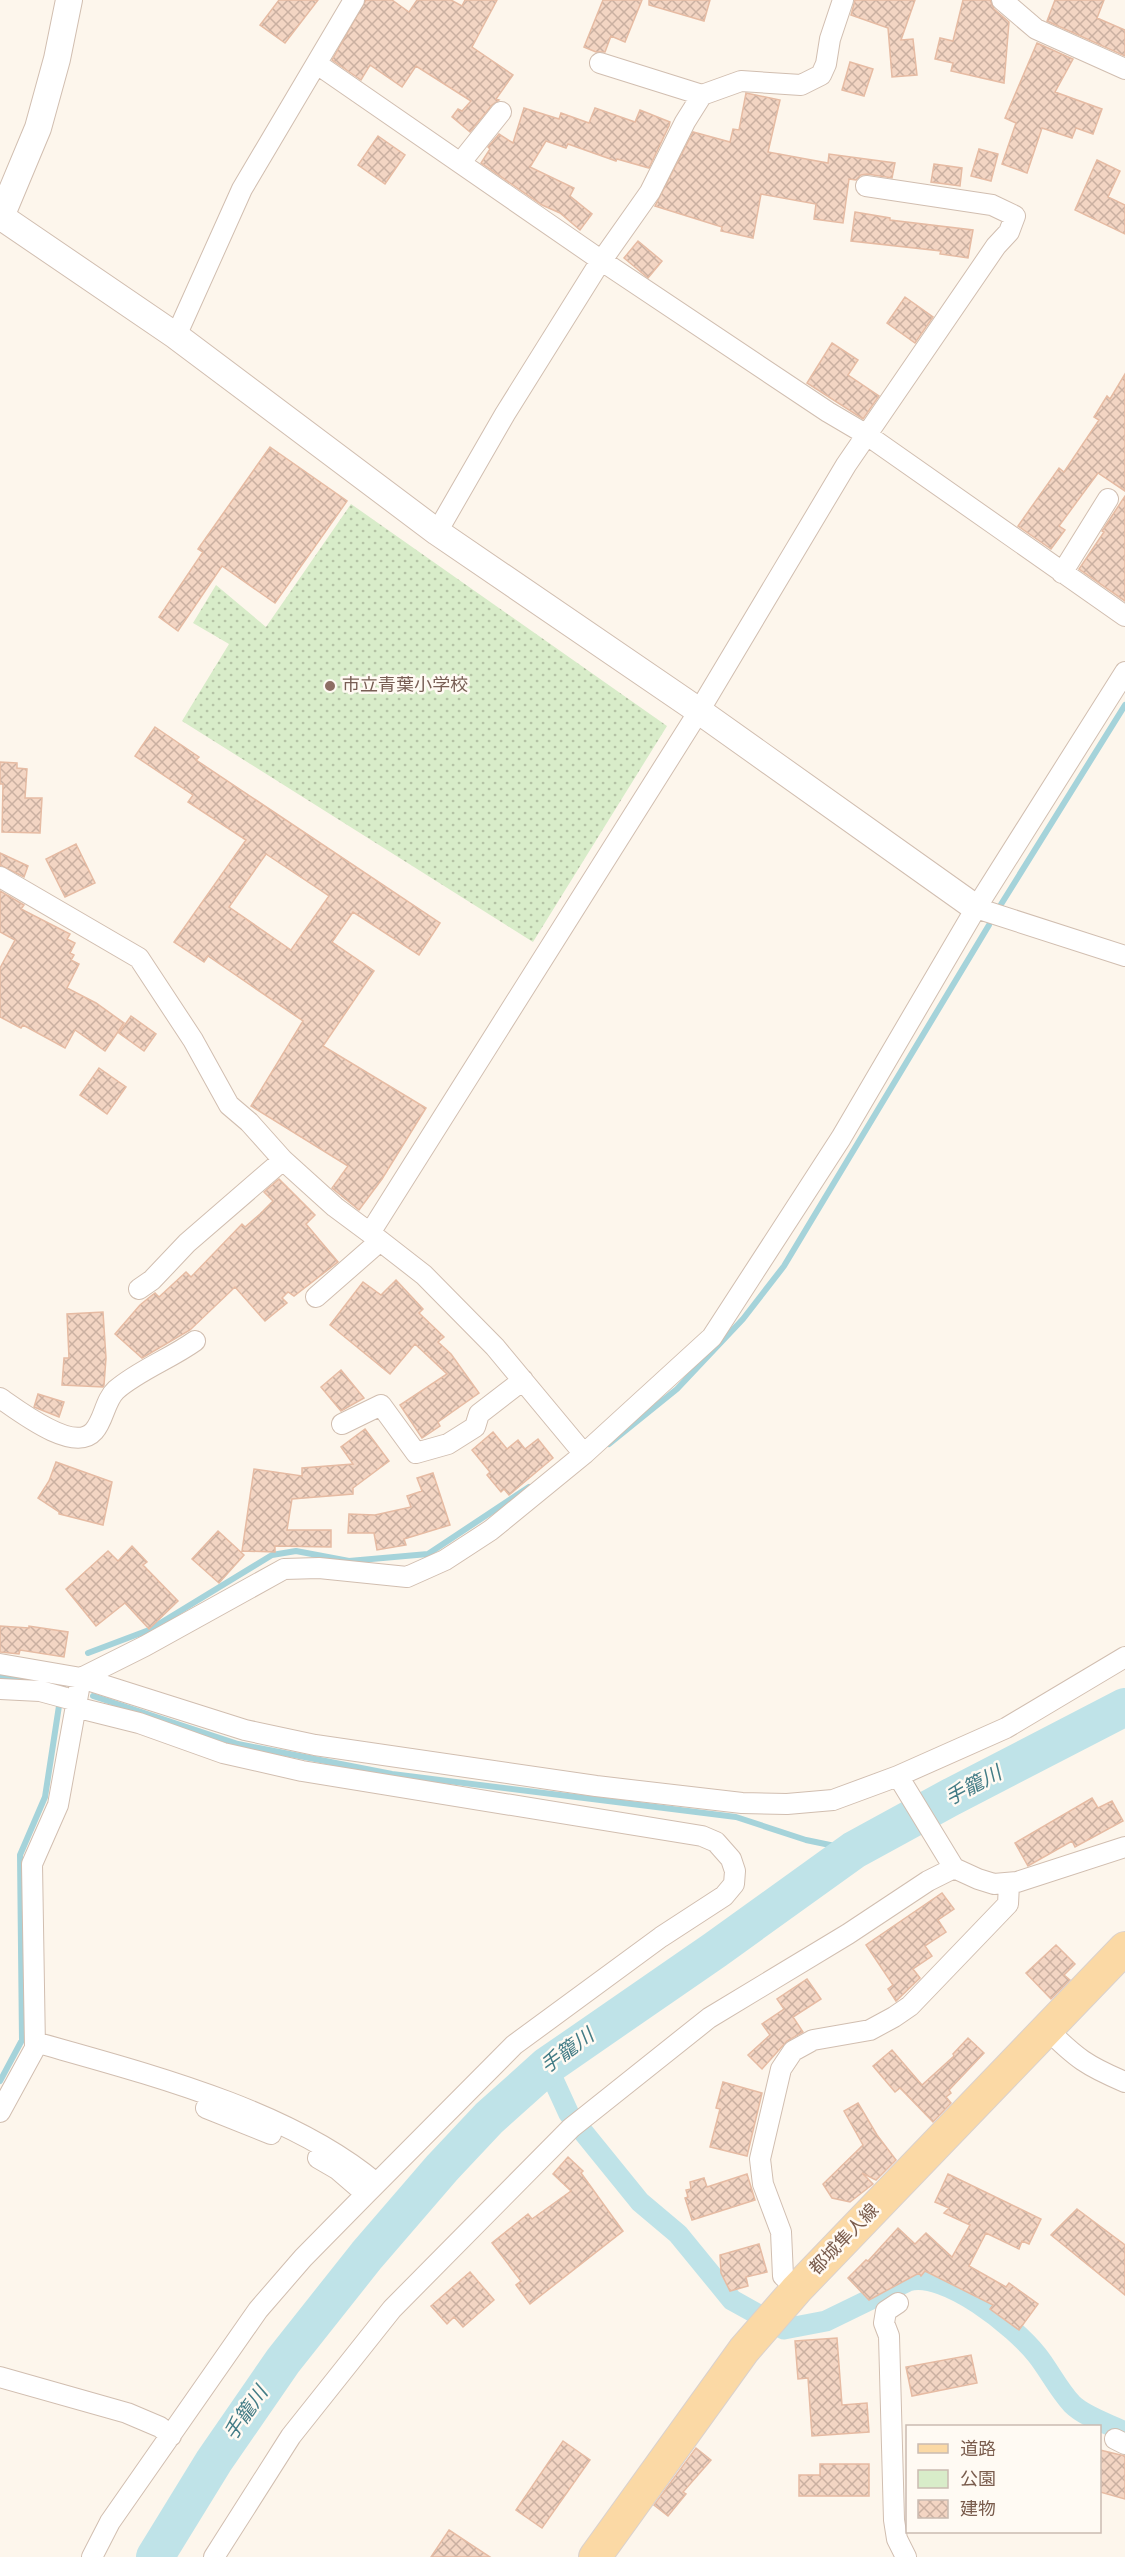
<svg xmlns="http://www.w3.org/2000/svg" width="1125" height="2557" font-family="Overpass,'Noto Sans JP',sans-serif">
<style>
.green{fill:url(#green-dots)}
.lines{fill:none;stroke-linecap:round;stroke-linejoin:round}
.stream{stroke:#a5d3da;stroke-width:6}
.canal{stroke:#bfe3e8;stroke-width:21}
.river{stroke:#bfe3e8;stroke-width:38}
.building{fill:url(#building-cross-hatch);stroke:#e6bba3;stroke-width:1.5;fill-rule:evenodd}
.minor-casing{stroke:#d1beb0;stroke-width:22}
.tertiary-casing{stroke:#d1beb0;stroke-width:28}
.primary-casing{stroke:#dad1cd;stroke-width:34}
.minor{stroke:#fff;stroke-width:20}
.tertiary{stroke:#fff;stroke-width:26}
.primary{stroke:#fbd9a5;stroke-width:32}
.education-dot{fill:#8d6e63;stroke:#fffaf3;stroke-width:2}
.labels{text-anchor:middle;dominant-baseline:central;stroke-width:5;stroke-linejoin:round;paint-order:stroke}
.education-label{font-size:18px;fill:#785e54;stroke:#fffaf3;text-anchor:start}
.street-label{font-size:18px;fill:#7a5c4d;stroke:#fffaf3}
.water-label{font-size:20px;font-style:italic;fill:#437c86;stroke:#fffaf3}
</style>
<defs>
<pattern id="green-dots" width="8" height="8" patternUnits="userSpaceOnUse" patternTransform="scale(1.5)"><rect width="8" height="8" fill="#d8ecc9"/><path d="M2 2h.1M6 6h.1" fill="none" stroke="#b4c2a5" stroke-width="1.8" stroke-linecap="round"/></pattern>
<pattern id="building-cross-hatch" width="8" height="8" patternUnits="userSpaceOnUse" patternTransform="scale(1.5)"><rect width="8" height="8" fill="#f3d5c3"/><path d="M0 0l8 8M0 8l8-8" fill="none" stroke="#cab0a1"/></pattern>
</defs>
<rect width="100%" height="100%" fill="#fdf6ec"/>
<path class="green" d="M351 504 667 726 533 942 182 721 229 644 193 623 216 585 266 627Z"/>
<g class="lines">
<path class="stream" d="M1000 906 1125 705
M609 1444 677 1389 743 1319 784 1266 989 925
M88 1653 149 1630 272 1555 296 1551 349 1561 428 1554 529 1487
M0 1676 32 1679
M51 1682 63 1687
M93 1696 238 1744 392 1774 736 1817 806 1840 854 1850
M0 2081 22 2040 20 1855 45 1797 59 1706"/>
<path class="canal" d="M547 2066 569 2114
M584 2133 640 2202 678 2234 732 2300 784 2329 826 2321 908 2281C945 2270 1015 2327 1037 2355 1049 2370 1058 2389 1072 2404 1085 2417 1109 2424 1125 2432"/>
<path class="river" d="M155 2557 214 2461 283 2361 367 2255 442 2168 489 2118 547 2066 715 1950 854 1850 951 1797 1125 1707"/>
</g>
<path class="building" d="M279 0H318L285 43 260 25Z
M366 0H392L409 12 417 0H451L462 6 465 0H497L472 47 513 75 496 99 499 100 492 105 470 132 452 117 458 109 462 111 471 101 416 66 402 87 370 65 361 80 332 60Z
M603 0H642L625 42 611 36 605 52H596L584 47Z
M649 0H710L704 21 649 5Z
M855 0H915L901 40 913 39 917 75 892 77 888 28 851 15Z
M963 0H990L994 9 1009 22 1004 83 951 71 953 63 935 59 940 38 953 41Z
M1055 0H1104L1097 18 1125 30V56L1047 21Z
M1037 43 1073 59 1055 92 1102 109 1093 134 1076 128 1072 138 1042 128 1027 173 1002 164 1016 123 1005 118Z
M850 62 873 69 864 96 842 90Z
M746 93 780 100 768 152 828 163 829 154 895 163 892 178 867 174 861 175 856 180 849 179 843 223 814 219 816 204 761 194 753 238 721 231 722 227 655 206 693 132 730 142 733 129 739 130Z
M524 108 559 119 561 113 589 123 595 108 635 122 640 110 670 122 669 126 649 168 617 159 616 161 568 144 566 148 546 141 530 167 574 188 570 196 592 214 580 230 560 213 542 205 481 163 490 149 488 147 499 134 513 143Z
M378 136 405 155 385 184 358 165Z
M979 149 998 154 991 181 971 176Z
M1097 160 1120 171 1108 197 1125 205V234L1075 210Z
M934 164 962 168 960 186 931 182Z
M855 212 890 218V220L973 230 968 258 940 254 941 251 851 241Z
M638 241 662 261 648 278 624 258Z
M905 297 933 317 915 343 887 323Z
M832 343 858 360 848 375 879 396 863 419 807 383Z
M1125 374V491L1098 473 1059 526 1065 530 1051 549 1018 526 1059 468 1064 472 1099 420 1094 417 1107 396 1110 399Z
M270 447 347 501 275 603 222 566 178 631 159 617 203 552 198 549Z
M1125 496V601L1079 569 1104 532 1102 531Z
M155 727 199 757 196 760 440 923 419 955 353 912 332 942 374 971 323 1046 426 1108 382 1179 359 1210 332 1188 348 1166 251 1106 303 1021 208 956 204 962 174 942 246 840 188 802 193 795 135 756ZM266 854 329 896 291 950 229 907Z
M0 762 17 763V768L27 769 25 798H42L40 833 2 832 3 784H0Z
M76 844 95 883 65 897 46 859Z
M0 853 28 866 24 877 0 865Z
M0 891 24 905 21 909 70 934 67 939 75 943 70 953 74 955 71 960 79 964 67 988 96 1003 124 1023 105 1051 75 1030 65 1048 23 1025 21 1028 0 1017V968L15 940 0 932Z
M131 1016 156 1034 144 1051 119 1033Z
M99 1068 126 1087 107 1114 80 1095Z
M279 1179 315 1215 306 1224 338 1262 294 1296 288 1292 282 1298 287 1303 265 1321 235 1287 190 1330 142 1358 115 1334 140 1305 151 1296 155 1293 159 1297 186 1272 191 1277 242 1224 245 1227 260 1214 273 1201 264 1192Z
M396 1280 423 1309 419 1313 444 1337 438 1342 451 1354 479 1393 438 1422 440 1426 422 1438 400 1405 447 1374 415 1344 390 1374 330 1325 363 1282 381 1295Z
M103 1312 106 1358 104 1385 103 1387 62 1385 64 1358H69L67 1314Z
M341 1370 364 1398 341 1411 321 1387Z
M38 1394 64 1402 59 1417 34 1407Z
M365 1429 389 1461 353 1488V1494L292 1499 287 1530H331V1547L275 1546V1552L242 1551 254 1469 302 1476V1468L353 1464 341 1447Z
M493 1432 507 1449 518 1440 525 1449 538 1439 553 1458 509 1495 504 1489 501 1492 487 1475 490 1472 472 1450Z
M56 1462 112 1482 103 1525 59 1514V1512L38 1498 49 1481Z
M433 1473 450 1525 404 1539 406 1545 377 1550 374 1533H348L349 1514 375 1515 411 1507 407 1496 422 1491 417 1478Z
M218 1531 244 1555 219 1583 192 1559Z
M132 1546 147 1562 143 1565 178 1601 149 1629 125 1603 96 1626 66 1589 108 1551 118 1561Z
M0 1626 29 1628V1626L68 1632 64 1657 20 1650 19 1654 0 1652Z
M1092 1798 1098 1808 1112 1801 1123 1821 1075 1847 1072 1841 1028 1866 1015 1843Z
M942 1893 954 1909 938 1920 946 1932 925 1946 932 1956 913 1969 920 1978 896 2001 888 1989 893 1985 866 1945Z
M1056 1945 1075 1964 1064 1975 1070 1980 1051 1999 1026 1973Z
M807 1979 821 1999 793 2017 803 2032 787 2041 762 2069 748 2055 770 2035 762 2024 784 2009 777 1999Z
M968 2038 984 2053 949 2090 951 2093 946 2097 951 2103 933 2122 900 2088 895 2092 873 2066 892 2050 922 2085 954 2056 953 2054Z
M723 2082 762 2093 747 2156 710 2147 720 2109 716 2108Z
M858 2103 877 2135 896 2160 876 2180 862 2173 873 2184 850 2202 832 2198 823 2184 863 2145 844 2111Z
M568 2157 583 2171 581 2173 623 2231 530 2304 516 2285 521 2281 492 2243 528 2214 532 2219 571 2191 553 2174Z
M747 2174 755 2200 692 2220 685 2198 688 2197 686 2190 691 2189 690 2182 704 2178 707 2187Z
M948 2174 1041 2219 1029 2244 1022 2241 1019 2249 986 2233 969 2266 1006 2287 1009 2283 1038 2304 1019 2330 990 2309 993 2305 925 2271 921 2276 919 2273 869 2300 848 2278 866 2260 868 2261 898 2228 915 2244 926 2233 952 2257 970 2225 944 2213 949 2208 935 2202Z
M1077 2209 1125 2245V2295L1051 2235Z
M759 2244 767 2272 746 2277 748 2286 730 2291 721 2273 720 2255Z
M470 2272 494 2300 463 2327 454 2317 447 2324 431 2306Z
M837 2338 842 2405 867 2403 869 2432 812 2436 808 2378 798 2379 795 2341Z
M971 2355 977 2383 912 2396 906 2367Z
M563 2441 590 2460 542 2528 516 2510Z
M696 2448 711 2460 683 2492 686 2494 668 2516 654 2505Z
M1100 2450 1125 2456V2499L1100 2492Z
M820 2464H869V2496H799V2475H820Z
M449 2530 490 2557H431Z"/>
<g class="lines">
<g class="minor-casing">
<path id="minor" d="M1002 0 1036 29 1125 69
M600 63 702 95
M317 64 602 261 828 412 867 435 1125 616
M461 162 501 112
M176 336 242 189 354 0
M437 532 505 414 595 270 650 192 685 122 702 95 741 81 801 85 821 75 826 64 830 39 843 0
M1062 573 1108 499
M0 877 139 958 193 1040 229 1105 249 1122 283 1160 335 1207 370 1233
M976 908 1125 956
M139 1289 152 1280 187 1243 283 1160
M316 1297 380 1241
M0 1398C19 1411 74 1454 94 1431 104 1420 105 1400 116 1390 139 1370 170 1359 195 1341
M342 1424 381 1405 416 1453 448 1444 475 1427 479 1414 523 1380
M584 1454 495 1347 424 1275 370 1233 699 711 846 465 996 246 1009 232 1015 216 992 205 866 186
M0 1664 81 1678 245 1730 315 1745 596 1786 742 1803 787 1804 833 1800 898 1776 1006 1728 1125 1657
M81 1678 145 1646 284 1569 319 1568 407 1577 445 1560 491 1530 584 1454 712 1337 841 1138 976 908 1125 672
M0 1689 40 1691 77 1701
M75 1707 139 1723 223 1753 302 1771 702 1836 716 1842 731 1859 735 1871 734 1884 724 1896 661 1937 514 2045 366 2194 303 2258 258 2310 110 2522 92 2557
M898 1776 954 1868 978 1879 994 1884 1017 1882 1125 1847
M1047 2029C1076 2058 1087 2066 1125 2082
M35 2042C144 2073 288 2109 376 2183
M206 2108 271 2134
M0 2112 35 2048 32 1864 58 1805 81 1678
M318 2158 337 2169 366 2194
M797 2289 783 2276 781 2232 763 2184 760 2159 781 2069 793 2051 813 2040 870 2030 894 2017 910 2006 1008 1904 1009 1884
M898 2303 886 2311 884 2323 889 2336 894 2520 897 2539 906 2557
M0 2377 127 2413 160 2427 171 2436
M1115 2439 1125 2444
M214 2557 291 2436 392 2309 571 2128 709 2018 848 1934 928 1881 954 1868"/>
</g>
<g class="tertiary-casing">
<path id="tertiary" d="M0 216 176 336 437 532 699 711 976 908
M0 219 38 128 57 59 69 0"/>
</g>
<g class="primary-casing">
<path id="primary" d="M595 2557 744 2350 797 2289 1125 1948"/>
</g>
<use href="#minor" class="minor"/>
<use href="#tertiary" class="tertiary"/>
<use href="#primary" class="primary"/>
</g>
<circle class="education-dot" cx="330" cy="686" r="6"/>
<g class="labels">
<g class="education-label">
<text x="342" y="686">市立青葉小学校</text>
</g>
<g class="street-label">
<text transform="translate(845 2240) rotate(-46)">都城隼人線</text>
</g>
<g class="water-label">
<text transform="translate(974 1787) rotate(-28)">手籠川</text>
<text transform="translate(568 2052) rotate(-36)">手籠川</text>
<text transform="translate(247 2414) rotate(-55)">手籠川</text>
</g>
</g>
<rect x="906" y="2425" width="195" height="108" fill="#fffaf3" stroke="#cabbb1" stroke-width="1.5"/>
<rect x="918" y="2444" width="30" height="9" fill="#fbd9a5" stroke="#cabbb1" stroke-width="1.5"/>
<text x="960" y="2455" font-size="18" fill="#7a5c4d">道路</text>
<rect x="918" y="2470" width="30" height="18" fill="#d8ecc9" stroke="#cabbb1" stroke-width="1.5"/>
<text x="960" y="2485" font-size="18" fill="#7a5c4d">公園</text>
<rect x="918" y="2500" width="30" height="18" fill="url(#building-cross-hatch)" stroke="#cabbb1" stroke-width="1.5"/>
<text x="960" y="2515" font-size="18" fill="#7a5c4d">建物</text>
</svg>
